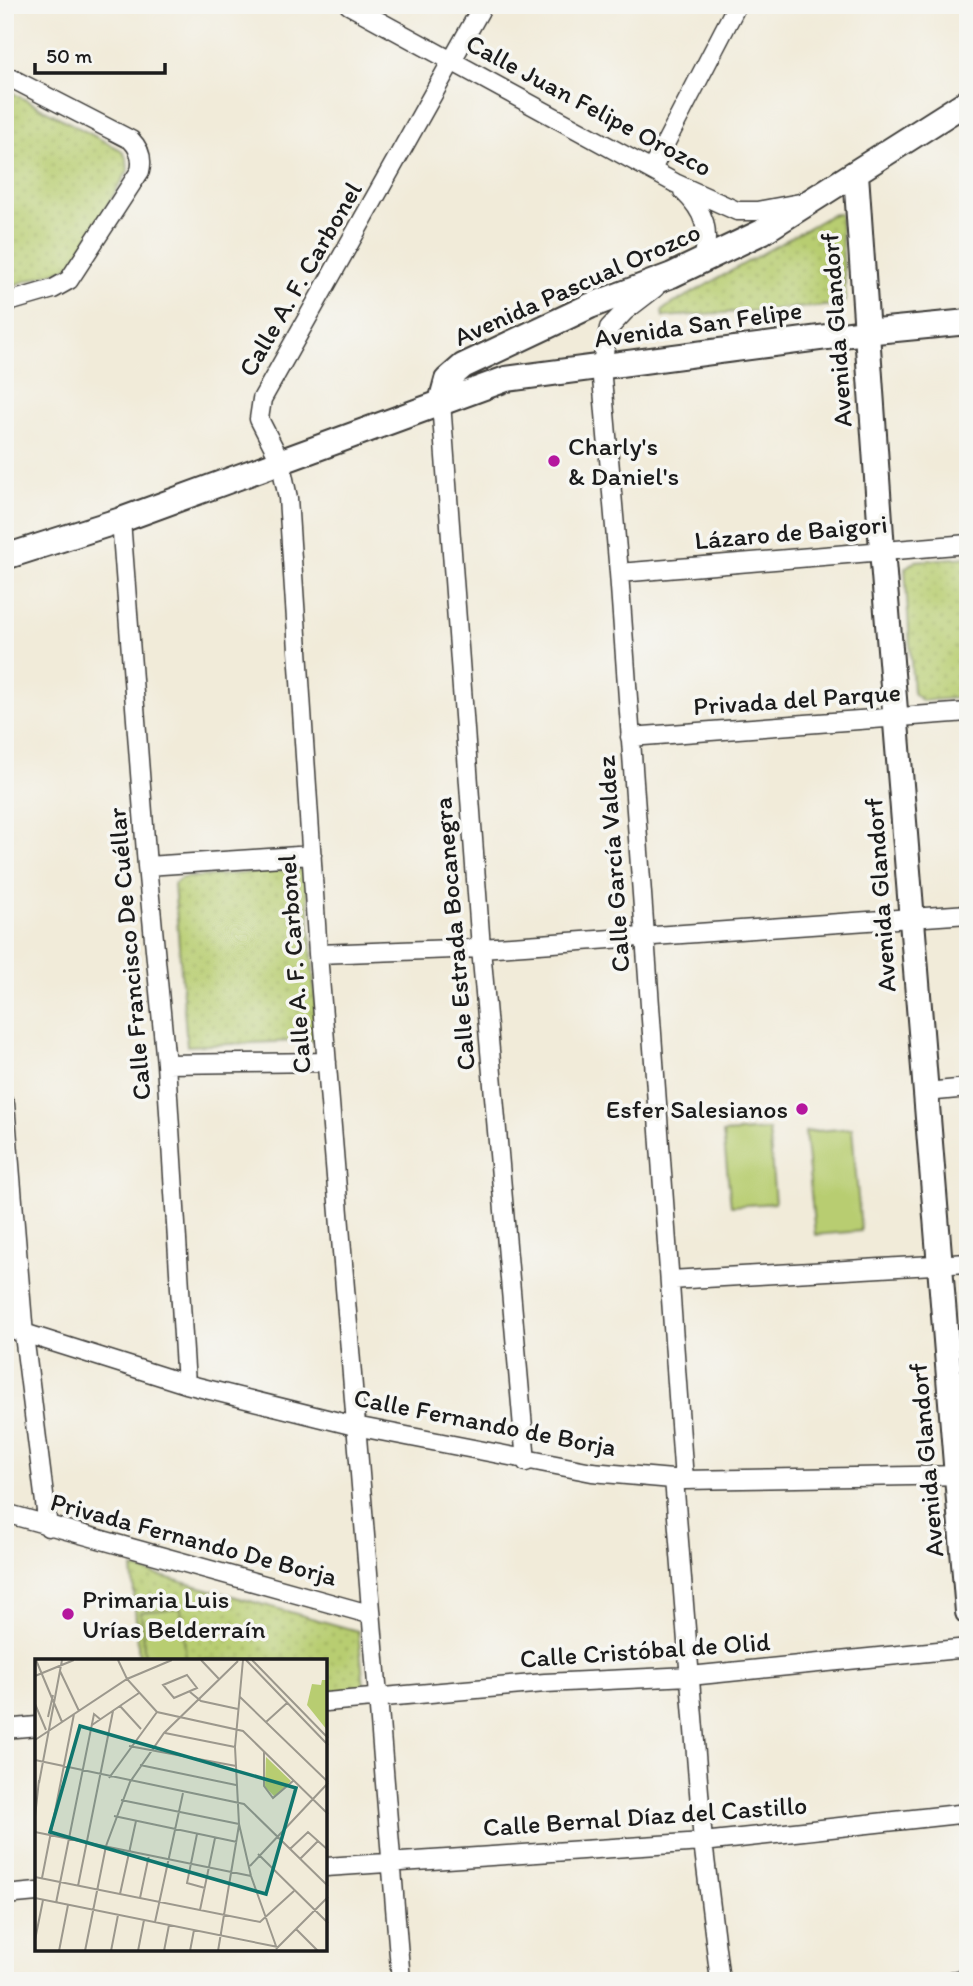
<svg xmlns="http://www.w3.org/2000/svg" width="973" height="1986" font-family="Itim,sans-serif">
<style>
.park{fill:url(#park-dots);stroke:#6a7446;stroke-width:2}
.pitch{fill:#b8cd71;stroke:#6a7446;stroke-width:2}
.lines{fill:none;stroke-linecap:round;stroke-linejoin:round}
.street-casing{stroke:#3c3b38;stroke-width:21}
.secondary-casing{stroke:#3c3b38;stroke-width:28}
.street{stroke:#fff;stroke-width:18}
.secondary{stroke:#fff;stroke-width:24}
.poi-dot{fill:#b5179e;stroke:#f6f6f2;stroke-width:2.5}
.labels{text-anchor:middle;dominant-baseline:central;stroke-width:7;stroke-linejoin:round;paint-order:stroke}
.street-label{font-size:26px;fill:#1c1c1c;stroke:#f6f6f2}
.poi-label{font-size:26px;fill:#1c1c1c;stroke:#f6f6f2;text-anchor:start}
.inset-road{fill:none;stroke:#9c988d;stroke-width:2}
.view{fill:#0f766e;fill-opacity:0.15;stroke:#0f766e;stroke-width:3.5}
.inset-edge{fill:none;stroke:#1c1c1c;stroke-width:3.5}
</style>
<defs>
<pattern id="park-dots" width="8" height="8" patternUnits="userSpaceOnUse" patternTransform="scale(1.75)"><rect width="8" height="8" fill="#b8cd71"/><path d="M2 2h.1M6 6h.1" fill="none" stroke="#9eaf61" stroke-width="1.8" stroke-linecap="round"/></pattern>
</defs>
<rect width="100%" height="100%" fill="#f6f6f2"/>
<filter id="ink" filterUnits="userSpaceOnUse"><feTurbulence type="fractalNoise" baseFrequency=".0143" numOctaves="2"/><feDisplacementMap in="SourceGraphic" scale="14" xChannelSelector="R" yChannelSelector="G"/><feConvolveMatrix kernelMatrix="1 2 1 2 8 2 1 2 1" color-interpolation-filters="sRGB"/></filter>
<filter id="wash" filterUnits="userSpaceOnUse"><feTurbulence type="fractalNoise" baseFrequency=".00686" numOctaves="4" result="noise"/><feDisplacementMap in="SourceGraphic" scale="28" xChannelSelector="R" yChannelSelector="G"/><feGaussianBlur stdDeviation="1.57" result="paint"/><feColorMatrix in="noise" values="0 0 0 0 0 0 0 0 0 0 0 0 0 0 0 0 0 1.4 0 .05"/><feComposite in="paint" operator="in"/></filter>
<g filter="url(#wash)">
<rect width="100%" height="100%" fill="#f1ebd9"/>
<path class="park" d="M5 89 121 150 127 159 128 171 70 267 5 288Z
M840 213 846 301 841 305 663 317 662 311 667 307 831 215Z
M968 557V697L922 701 913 693 905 568 915 561Z
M300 869 306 871 318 1040 187 1046 174 884 181 878Z
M132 1568 358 1631 365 1695 326 1697V1660H139Z"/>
<path class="pitch" d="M852 1128 861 1231 815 1235 805 1132Z
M769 1130 775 1203 731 1206 723 1133Z
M181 1608 186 1660H145L141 1612Z"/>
</g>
<g filter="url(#ink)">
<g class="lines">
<g class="street-casing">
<path id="street" d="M349 5 675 183 737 211H757L800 203
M5 75 131 140C140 149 143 159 140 171L69 280 53 289 5 303
M652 169 737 5
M683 191C706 213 710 230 703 261
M655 288 625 311 609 328 601 367 619 573 684 1480
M441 402 481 948 526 1462
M121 520 147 866 166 1064 186 1384
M619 573 968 544
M630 737 968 712
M147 866 312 855
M318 954 481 948 968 914
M166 1064 327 1062
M926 1092 968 1088
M5 1104 24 1335 48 1527
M670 1280 968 1263
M5 1327 186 1384 355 1426 592 1472 684 1480 968 1475
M674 1479 703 1842 720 1981
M5 1513 369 1614
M326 1702 545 1683 690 1676 968 1648
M5 1729 37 1726
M326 1867 703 1842 968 1813
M5 1895 37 1892
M401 1981 318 954 288 498 280 460 259 419 262 399 483 5
M951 1981 968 1979"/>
</g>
<g class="secondary-casing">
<path id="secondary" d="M856 174 882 550 968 1612
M441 402 447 380 463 366 590 306 672 275 762 232 968 101
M5 557 121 520 506 379 865 332 968 322"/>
</g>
<use href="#street" class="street"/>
<use href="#secondary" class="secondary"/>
</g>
</g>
<g class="poi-dot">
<circle cx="554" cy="461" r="7"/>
<circle cx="802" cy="1109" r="7"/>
<circle cx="68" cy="1614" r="7"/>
</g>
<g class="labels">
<g class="street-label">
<text transform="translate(589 105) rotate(28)">Calle Juan Felipe Orozco</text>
<text transform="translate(300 279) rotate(-60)">Calle A. F. Carbonel</text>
<text transform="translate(577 284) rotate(-24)">Avenida Pascual Orozco</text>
<text transform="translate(698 324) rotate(-8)">Avenida San Felipe</text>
<text transform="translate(836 330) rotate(-94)">Avenida Glandorf</text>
<text transform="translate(791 532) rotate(-5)">Lázaro de Baigori</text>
<text transform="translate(797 699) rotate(-4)">Privada del Parque</text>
<text transform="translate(613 864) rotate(-94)">Calle García Valdez</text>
<text transform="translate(880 895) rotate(-94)">Avenida Glandorf</text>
<text transform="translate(454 934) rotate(-95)">Calle Estrada Bocanegra</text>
<text transform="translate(129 954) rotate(-95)">Calle Francisco De Cuéllar</text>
<text transform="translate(294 964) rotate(-94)">Calle A. F. Carbonel</text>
<text transform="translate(485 1422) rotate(11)">Calle Fernando de Borja</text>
<text transform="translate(926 1460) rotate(-95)">Avenida Glandorf</text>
<text transform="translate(194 1539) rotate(15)">Privada Fernando De Borja</text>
<text transform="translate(645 1650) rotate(-4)">Calle Cristóbal de Olid</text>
<text transform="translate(645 1816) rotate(-4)">Calle Bernal Díaz del Castillo</text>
</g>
<g class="poi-label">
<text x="568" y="446">Charly's<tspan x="568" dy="30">&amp; Daniel's</tspan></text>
<text x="788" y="1109" text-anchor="end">Esfer Salesianos</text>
<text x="82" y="1599">Primaria Luis<tspan x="82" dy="30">Urías Belderraín</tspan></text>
</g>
</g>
<g transform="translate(35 1659)">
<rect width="292" height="292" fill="#f1ebd9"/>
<path d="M287 21H292V71L272 46 277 25 286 26ZM231 98 256 122 240 138 230 128Z" fill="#b8cd71"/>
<path class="inset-road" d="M1 1 27 63M83 1 92 20 122 53 208 72 293 155M166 1 184 20M208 1 200 88 204 165 216 217 241 287M211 1 293 86M217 1 293 79M25 12 44 52M152 16 162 29 139 39 128 26ZM0 17 39 1M155 33 166 42 203 50M205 38 293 123M0 45 11 71M85 47 106 70M13 58 18 36M231 63 252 44M57 66 104 34M130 74 200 88M0 81 92 20 137 1M94 87 201 107M229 93V127L238 139 258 122M0 101 209 145 293 227M105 106 201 126M0 110V144M74 119 122 53M4 124 27 1M86 141 204 165M79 157 202 183M0 158 4 121M0 173 216 217M162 175 152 224 170 229M255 190 273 173 293 191M223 195 293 264M265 200 283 182M215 207 293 124M0 218 225 263 259 232M7 219 39 55M43 227 78 52M85 235 101 162M0 239 243 288M105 239 114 196M21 244 59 55 65 60M165 251 180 179M120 263 148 134M261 270 283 292M0 281 8 241M241 290 293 238M24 292 33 246M50 292 71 187 95 123 129 74 203 2M76 292 83 256M103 292 109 261M129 292 134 266M155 292 159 271M183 292 204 166"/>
<path class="view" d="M45 67 261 129 231 235 15 173Z"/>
<rect width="292" height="292" class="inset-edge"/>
</g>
<rect width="973" height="1986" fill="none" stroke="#f6f6f2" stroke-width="28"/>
<path d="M35 63v10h130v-10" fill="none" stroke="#1c1c1c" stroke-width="3.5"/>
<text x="46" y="63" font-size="21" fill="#1c1c1c" stroke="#f6f6f2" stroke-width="5" paint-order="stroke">50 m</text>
</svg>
